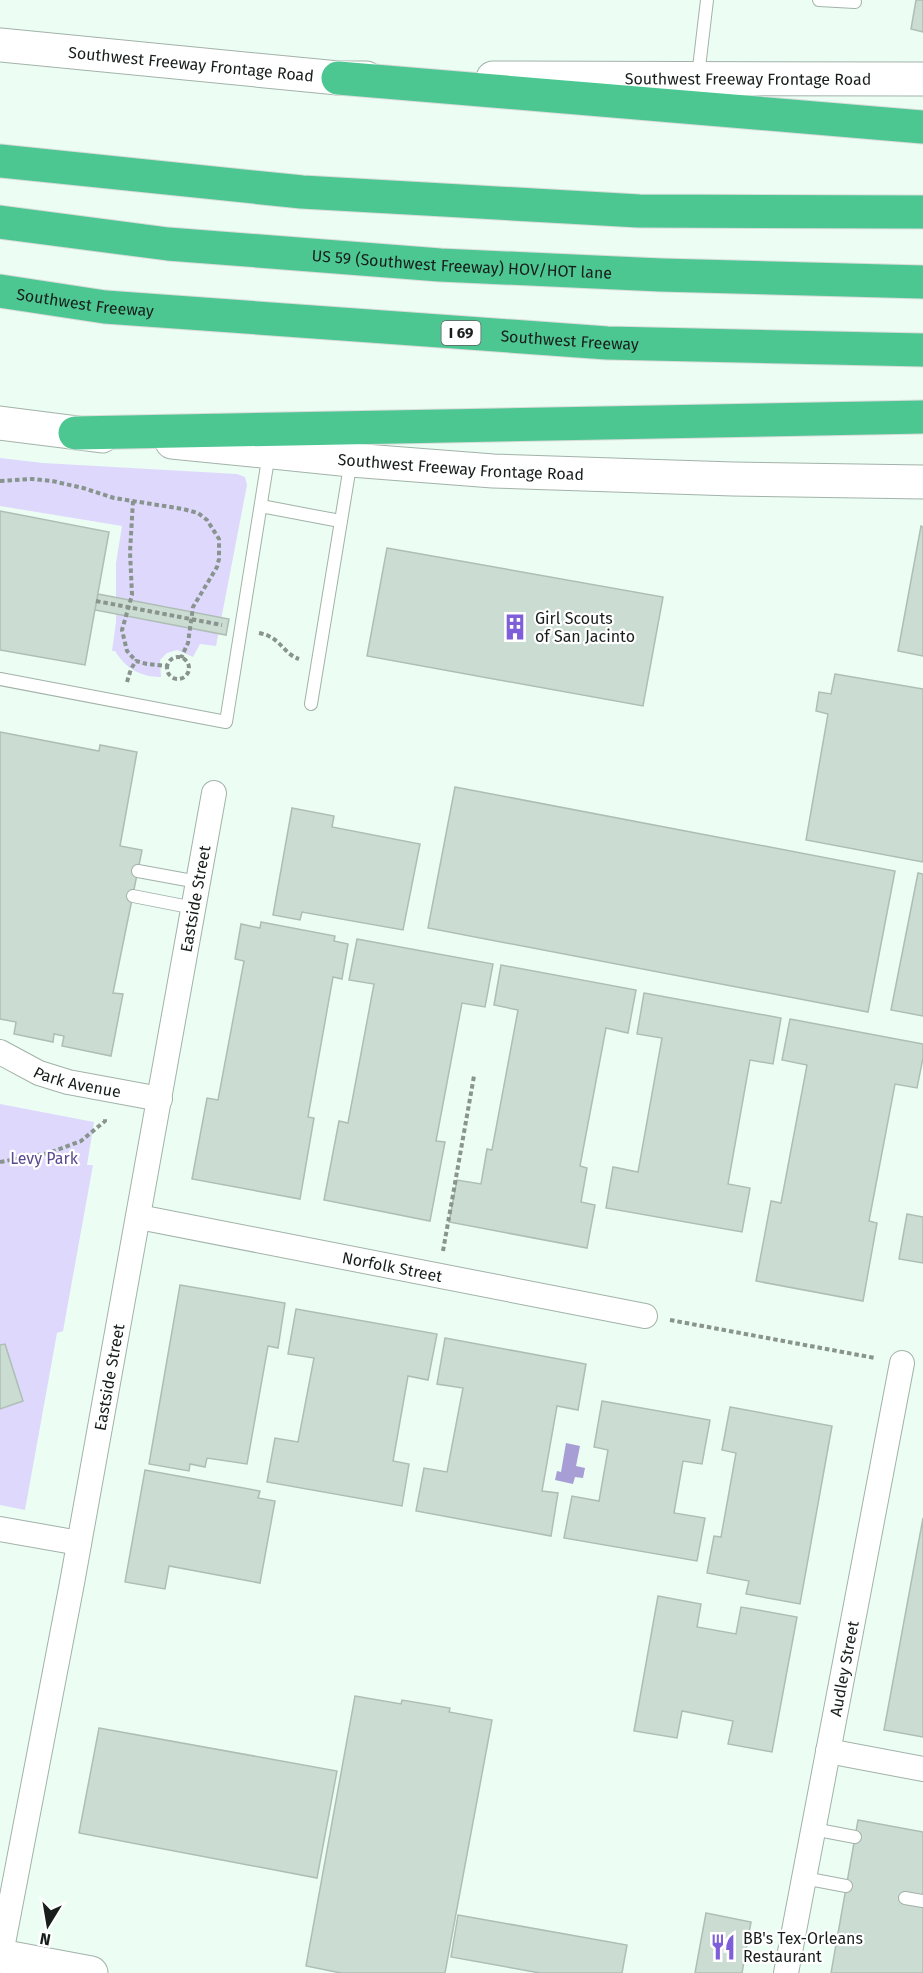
<svg xmlns="http://www.w3.org/2000/svg" width="923" height="1973" font-family="'Fira Sans',sans-serif">
<style>
.green{fill:#ded9fc}
.water{fill:#a79ed5}
.building{fill:#cbdcd3;stroke:#aebeb5;stroke-width:1.5}
.lines{fill:none;stroke-linecap:round;stroke-linejoin:round}
.lane-casing{stroke:#a2b2a9;stroke-width:14}
.street-casing{stroke:#a2b2a9;stroke-width:26}
.secondary-casing{stroke:#a2b2a9;stroke-width:35}
.highway-casing{stroke:#dadbdb;stroke-width:35}
.path{stroke:#88948d;stroke-width:4;stroke-dasharray:4.5 3;stroke-linecap:butt}
.lane{stroke:#fff;stroke-width:12}
.street{stroke:#fff;stroke-width:24}
.secondary{stroke:#fff;stroke-width:33}
.highway{stroke:#4cc792;stroke-width:33}
.labels{text-anchor:middle;dominant-baseline:central;stroke-width:4.5;stroke-linejoin:round;paint-order:stroke}
.shield{fill:#fff;stroke:#5d625f;stroke-width:1.5}
.shield-label{font-size:15px;font-weight:bold;fill:#181e1b}
.street-label{font-size:16px;fill:#181e1b;stroke:#fff}
.poi-label{font-size:16px;fill:#181e1b;stroke:#fff;text-anchor:start}
.park-label{font-size:16px;fill:#5a4a8f;stroke:#fff}
</style>
<rect width="100%" height="100%" fill="#ecfdf3"/>
<path class="green" d="M0 458 43 463 237 474 245 477 247 485 216 646 200 644 193 657 177 650 167 653 160 660 161 677C141 677 126 669 115 651H112L116 622V563L122 526 0 506Z
M0 1104 94 1122 87 1165H93L63 1331 57 1333 25 1510 0 1505Z"/>
<path class="water" d="M566 1443 580 1446 576 1466 585 1468 583 1478 575 1477 573 1484 555 1480 557 1471 561 1472Z"/>
<path class="building" d="M916 0H923V32L911 29Z
M0 511 109 532 85 665 0 650Z
M921 526 923 527V656L898 651Z
M387 548 663 597 643 706 367 656Z
M98 594 229 619 226 635 95 610Z
M835 674 923 689V862L806 840 828 714 816 711 819 692 831 694Z
M0 732 99 751 100 745 137 752 120 846 142 850 113 993 123 994 111 1056 62 1046 64 1036 54 1034 53 1042 14 1034 16 1022 0 1019Z
M455 787 895 871 868 1012 428 928Z
M292 808 334 816 332 827 420 844 403 930 302 912 300 920 273 915Z
M918 873 923 874V1016L891 1010Z
M261 922 335 936 334 941 348 944 342 979 333 977 308 1117 314 1118 300 1199 192 1179 207 1098 218 1100 244 961 235 959 241 924 260 928Z
M357 939 493 964 485 1007 462 1003 436 1141 445 1142 430 1221 324 1200 339 1121 348 1123 374 984 349 980Z
M501 965 636 990 628 1033 606 1028 580 1166 587 1168 581 1202 595 1205 587 1248 449 1222 457 1180 481 1184 487 1149 492 1150 518 1010 494 1005Z
M644 993 781 1018 773 1064 750 1060 728 1184 750 1188 742 1232 606 1208 613 1167 638 1172 662 1038 637 1034Z
M790 1019 923 1044V1058L917 1088 895 1084 869 1221 877 1223 863 1301 756 1281 771 1201 781 1203 807 1065 782 1060Z
M907 1214 923 1217V1263L899 1259Z
M180 1285 285 1303 278 1348 268 1346 247 1464 207 1458 205 1467 190 1464 189 1471 149 1464Z
M296 1309 437 1334 428 1380 408 1376 393 1461 409 1464 402 1506 267 1482 275 1438 298 1442 314 1358 288 1354Z
M445 1338 586 1364 578 1410 557 1406 542 1491 558 1493 551 1536 416 1511 424 1468 447 1472 463 1388 437 1384Z
M5 1344 23 1401 0 1409V1345Z
M602 1401 710 1420 702 1464 683 1461 674 1513 705 1518 697 1561 564 1538 572 1496 599 1501 608 1450 594 1447Z
M730 1407 832 1426 800 1604 746 1594 749 1581 707 1573 714 1536 721 1537 736 1453 722 1450Z
M145 1470 260 1491 258 1498 275 1501 260 1583 169 1566 165 1589 125 1582Z
M923 1518V1737L884 1730Z
M658 1596 701 1604 697 1627 736 1634 741 1607 797 1617 772 1752 728 1744 733 1721 682 1711 677 1738 634 1731Z
M355 1696 401 1704 402 1700 450 1708 449 1712 492 1720 445 1973H341L306 1966Z
M99 1728 337 1771 317 1878 79 1833Z
M858 1820 923 1832V1973H831Z
M706 1913 751 1922 742 1973H695Z
M458 1915 627 1945 622 1973H540L451 1957Z"/>
<g class="lines">
<g class="lane-casing">
<path id="lane" d="M819 0 855 2
M698 76 707 0
M261 506 340 521
M0 679 226 722 269 453
M311 704 351 460
M138 871 198 882
M133 896 194 908
M813 1829 855 1837
M804 1878 846 1886
M905 1898 923 1901"/>
</g>
<g class="street-casing">
<g id="street">
<path id="s1" d="M0 1052 39 1073 68 1082 160 1099"/>
<path id="s2" d="M139 1217 645 1316"/>
<path d="M0 1529 79 1543"/>
<path d="M828 1751 923 1769"/>
<path id="s3" d="M0 1959 72 1583 214 793"/>
<path id="s4" d="M786 1973 902 1363"/>
</g>
</g>
<g class="secondary-casing">
<g id="secondary">
<path id="s5" d="M0 45 338 78H366"/>
<path id="s6" d="M493 78 923 79"/>
<path d="M0 423 102 436"/>
<path id="s7" d="M172 442 351 460 493 471 733 479 923 482"/>
<path d="M0 1956 91 1973"/>
</g>
</g>
<g class="highway-casing">
<g id="highway">
<path d="M338 78 923 127"/>
<path d="M0 161 302 192 639 211 923 212"/>
<path id="s8" d="M0 222 168 244 440 265 661 275 923 282"/>
<path id="s9" d="M0 291 105 307 607 343 923 350"/>
<path d="M75 433 923 417"/>
</g>
</g>
<path class="path" d="M0 481 32 479 52 481 83 488 114 498 183 509 198 513 207 520 219 539V559L217 567 193 607 188 643 181 658
M133 501 130 552 132 595 122 630 127 651 136 661
M96 601 222 625
M259 633C281 637 282 653 299 659
M167 668a11 11 0 1 1 22 0a11 11 0 1 1-22 0Z
M127 682 131 669 136 661 147 664 167 666
M0 1162 49 1153 81 1141 105 1121V1117
M443 1251 474 1076
M670 1320 875 1358"/>
<use href="#lane" class="lane"/>
<use href="#street" class="street"/>
<use href="#secondary" class="secondary"/>
<use href="#highway" class="highway"/>
</g>
<defs>
<g id="building-bare" transform="scale(2.07)"><path d="M-4-6H4V6H1V3H-1V6H-4ZM-2.5-4.3h1.7v1.8h-1.7ZM.8-4.3h1.7v1.8H.8ZM-2.5-1h1.7V.8h-1.7ZM.8-1h1.7V.8H.8Z" fill="#7e5fd9" stroke="#fff" stroke-width="2.5" paint-order="stroke"/></g>
<g id="restaurant-bare" transform="scale(2.07)"><path d="M-5-6h1v4h1v-4h1v4h1v-4h1v5L-1.5 .5V6h-2V.5L-5-1ZM5-6V6H3V1.5H1.5Q1.5-4 5-6Z" fill="#7e5fd9" stroke="#fff" stroke-width="2.5" paint-order="stroke"/></g>
</defs>
<g fill-rule="evenodd">
<use href="#building-bare" x="515" y="627"/>
<use href="#restaurant-bare" x="723" y="1947"/>
</g>
<g class="labels">
<rect class="shield" x="441.5" y="321" width="39" height="24" rx="4.5"/>
<g class="shield-label">
<text x="461" y="333">I 69</text>
</g>
<g class="street-label">
<text stroke="none"><textPath href="#s5" startOffset="192">Southwest Freeway Frontage Road</textPath></text>
<text stroke="none"><textPath href="#s6" startOffset="255">Southwest Freeway Frontage Road</textPath></text>
<text stroke="none"><textPath href="#s8" startOffset="464">US 59 (Southwest Freeway) HOV/HOT lane</textPath></text>
<text stroke="none"><textPath href="#s9" startOffset="86">Southwest Freeway</textPath></text>
<text stroke="none"><textPath href="#s9" startOffset="572">Southwest Freeway</textPath></text>
<text stroke="none"><textPath href="#s7" startOffset="290">Southwest Freeway Frontage Road</textPath></text>
<text stroke="none"><textPath href="#s3" startOffset="1078">Eastside Street</textPath></text>
<text stroke="none"><textPath href="#s1" startOffset="84">Park Avenue</textPath></text>
<text stroke="none"><textPath href="#s2" startOffset="258">Norfolk Street</textPath></text>
<text stroke="none"><textPath href="#s3" startOffset="592">Eastside Street</textPath></text>
<text stroke="none"><textPath href="#s4" startOffset="310">Audley Street</textPath></text>
</g>
<g class="poi-label">
<text x="535" y="618">Girl Scouts<tspan x="535" dy="18">of San Jacinto</tspan></text>
<text x="743" y="1938">BB's Tex-Orleans<tspan x="743" dy="18">Restaurant</tspan></text>
</g>
<g class="park-label">
<text x="44" y="1158">Levy Park</text>
</g>
</g>
<g transform="translate(48 1925) rotate(191)" stroke="#ffffff" stroke-width="4.5" paint-order="stroke">
<path d="M0-4.5L10 22L0 15L-10 22Z" fill="#181e1b"/>
<text y="-9" font-size="16" font-weight="bold" text-anchor="middle" fill="#181e1b">N</text>
</g>
</svg>
